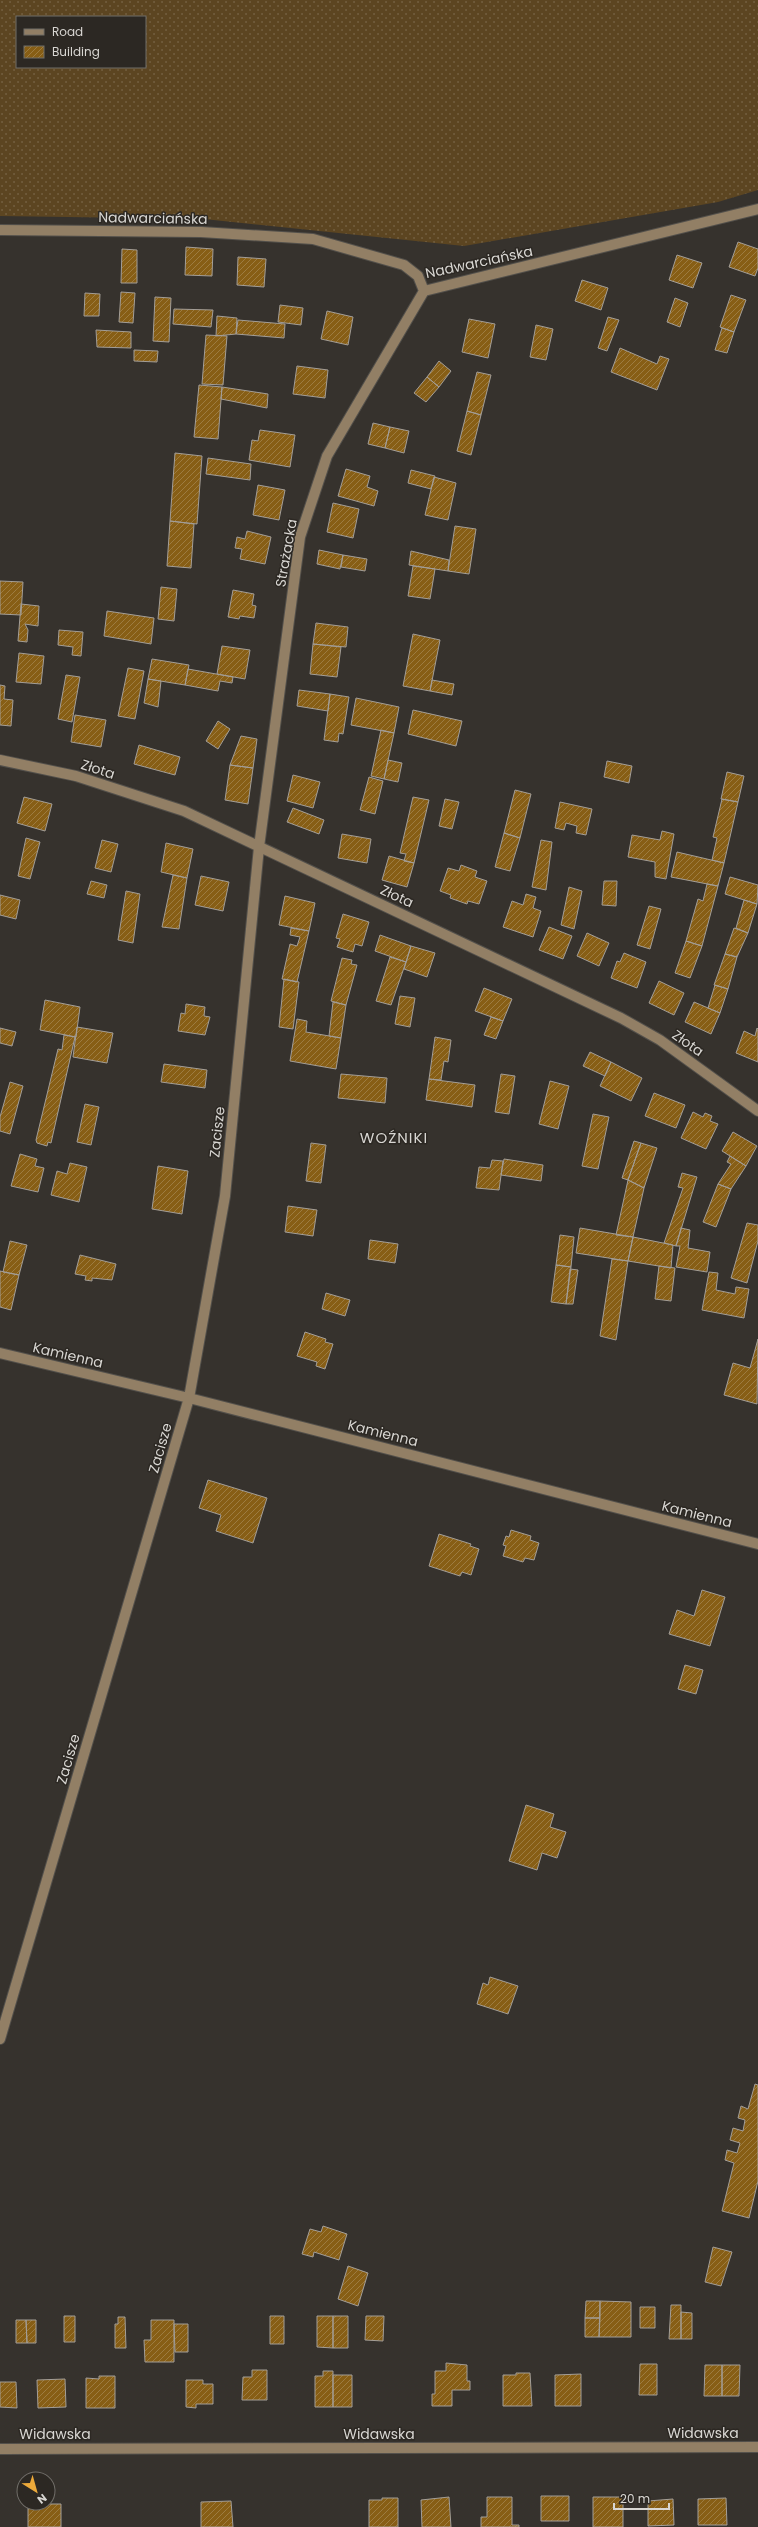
<svg xmlns="http://www.w3.org/2000/svg" width="758" height="2527" font-family="Poppins,sans-serif">
<style>
.grass{fill:url(#grass-dots);fill-rule:evenodd}
.building{fill:url(#building-hatch);stroke:#a39e98}
.lines{fill:none;stroke-linecap:round;stroke-linejoin:round}
.minor-casing{stroke:#53504b;stroke-width:12}
.minor{stroke:#927f65;stroke-width:10}
.labels{text-anchor:middle;dominant-baseline:central;stroke-width:3;stroke-linejoin:round;paint-order:stroke}
.street-label{font-size:14px;fill:#d8d6d2;stroke:#2c2823}
.neighbourhood-label{font-size:15px;letter-spacing:1px;fill:#d8d6d2;stroke:#2c2823}
</style>
<defs>
<pattern id="grass-dots" width="8" height="8" patternUnits="userSpaceOnUse"><rect width="8" height="8" fill="#5c4521"/><path d="M2 2h.1M6 6h.1" fill="none" stroke="#735f40" stroke-width="1.8" stroke-linecap="round"/></pattern>
<pattern id="building-hatch" width="6" height="6" patternUnits="userSpaceOnUse"><rect width="6" height="6" fill="#875e15"/><path d="M-1 1l2-2M0 6l6-6M5 7l2-2" fill="none" stroke="#9d7c41"/></pattern>
</defs>
<rect width="100%" height="100%" fill="#36322d"/>
<path class="grass" d="M0 0H758V190L718 202 464 246 204 219 0 216ZM17 17H145V67H17Z"/>
<path class="building" d="M738 242 758 249V268L755 276 729 267Z
M186 247 213 249 212 276 185 275Z
M122 249 137 250V283H121Z
M677 255 702 263 693 288 669 280Z
M238 257 266 259 264 287 237 285Z
M582 280 608 288 601 310 575 301Z
M121 292 135 293 133 323 119 322Z
M85 293 100 294 99 316H84Z
M731 295 746 300 734 332 720 327Z
M155 297 171 298 169 342 153 341Z
M675 298 688 303 680 327 667 322Z
M280 305 303 308 301 325 278 322Z
M174 309 213 310 211 327 173 324Z
M327 311 353 317 348 345 321 339Z
M217 316 237 318 236 334 216 336Z
M608 317 619 320 607 351 598 348Z
M469 319 495 324 488 358 462 352Z
M238 320 285 324 284 338 236 334Z
M536 325 553 329 546 360 530 357Z
M722 328 734 332 727 353 715 350Z
M96 330 131 332V348L97 347Z
M206 335 227 336 223 385 202 384Z
M620 348 657 364 660 356 669 359 657 390 611 372Z
M134 350 158 351 157 362 134 361Z
M439 361 451 371 439 387 427 377Z
M297 366 328 370 325 398 293 394Z
M477 372 491 375 481 415 467 411Z
M427 377 439 387 426 402 414 393Z
M199 385 222 387 218 439 194 437Z
M222 387 268 394 267 408 221 399Z
M467 411 481 415 471 455 457 451Z
M373 423 390 427 385 448 368 444Z
M390 427 409 431 404 453 385 448Z
M260 430 295 435 290 467 249 460 252 440 258 441Z
M175 453 202 456 197 524 170 521Z
M208 458 251 464 250 480 206 474Z
M346 469 370 476 367 487 378 491 374 506 338 496Z
M411 470 435 476 431 489 408 483Z
M434 477 456 483 448 520 425 515Z
M258 485 285 490 279 520 253 515Z
M333 503 359 509 353 538 327 532Z
M170 521 194 524 191 568 167 566Z
M455 526 476 529 469 574 448 571Z
M247 531 271 537 265 564 240 559 242 549 235 548 237 537 245 539Z
M319 550 343 555 340 569 317 564Z
M411 551 449 560 448 571 409 565Z
M343 555 367 559 365 571 341 567Z
M413 566 435 569 430 599 408 596Z
M0 581 23 582 21 615 0 614Z
M161 587 177 589 174 621 158 619Z
M233 590 254 594 252 605 256 606 254 618 240 616 239 619 228 617Z
M21 604 39 606 38 626 25 624 28 630 27 642 18 641Z
M107 611 154 618 151 644 104 636Z
M316 623 348 627 346 647 313 644Z
M59 630 83 632 81 656 72 655 73 647 58 645Z
M413 634 440 640 430 691 403 686Z
M313 644 341 647 337 677 310 674Z
M222 646 250 650 245 679 217 674Z
M19 653 44 656 41 684 16 682Z
M152 659 189 665 185 685 148 679Z
M128 668 144 671 135 719 118 716Z
M188 669 233 677 232 683 220 681 218 691 185 685Z
M66 675 80 677 72 722 58 719Z
M148 679 161 681 158 707 144 703Z
M432 680 454 684 452 695 430 691Z
M0 685 5 686 4 699 13 700 11 726 0 725Z
M299 690 330 694 328 711 297 706Z
M330 694 349 697 343 734 339 733 338 742 324 740Z
M356 698 399 707 394 733 351 725Z
M413 710 462 721 456 746 408 734Z
M75 715 106 720 101 747 71 742Z
M218 721 230 729 218 749 206 741Z
M381 730 394 733 384 779 371 776Z
M241 736 257 739 253 768 230 765Z
M139 745 180 757 175 775 134 764Z
M388 760 402 763 398 782 384 779Z
M607 761 632 766 629 783 604 777Z
M230 765 253 768 248 804 225 800Z
M727 772 744 776 738 802 721 799Z
M293 775 320 782 313 808 287 801Z
M369 777 383 781 375 814 360 810Z
M515 790 531 794 520 838 504 833Z
M24 797 52 804 45 831 17 823Z
M413 797 429 800 414 863 404 861 406 854 400 853Z
M445 799 459 802 452 829 439 826Z
M722 799 738 802 724 863 712 860 717 838 713 837Z
M560 802 592 809 586 835 576 833 577 826 566 823 564 830 555 828Z
M293 808 324 820 319 834 287 822Z
M662 831 674 834 666 879 655 877V862L628 857 632 835 660 840Z
M504 833 520 838 510 871 495 867Z
M342 834 371 839 367 863 338 858Z
M26 838 40 842 30 879 18 876Z
M102 840 118 844 111 872 95 868Z
M541 840 552 842 546 890 532 887Z
M166 843 193 849 187 878 161 872Z
M677 852 724 863 718 886 671 877Z
M389 856 414 863 407 887 382 880Z
M461 865 477 871 475 877 487 881 479 904 468 901 467 904 450 898 451 895 440 891 448 868 459 871Z
M173 875 187 878 179 929 162 927Z
M201 876 229 882 223 911 195 905Z
M730 877 758 885 757 904 725 894Z
M91 881 107 885 104 898 87 894Z
M604 881H617L616 906 602 905Z
M707 884 718 886 702 946 686 941 698 899 703 901Z
M569 887 582 891 574 929 561 925Z
M126 891 140 894 133 943 118 940Z
M526 894 536 897 533 908 541 911 533 937 503 927 512 901 523 905Z
M0 895 20 900 16 919 0 915Z
M285 896 315 903 309 931 279 925Z
M744 900 757 904 748 933 736 928Z
M649 906 661 909 650 949 637 945Z
M343 914 369 922 362 946 355 944 353 952 337 947 340 939 336 938Z
M549 927 572 936 563 959 539 950Z
M291 928 309 931 297 982 282 979 290 944 297 946 300 937 290 935Z
M734 928 748 933 737 957 725 954Z
M587 933 609 943 599 966 577 956Z
M380 935 411 946 406 962 375 951Z
M686 941 702 946 690 978 675 973Z
M411 946 435 953 427 977 404 969Z
M624 953 646 962 637 988 611 978 617 961 620 962Z
M725 954 737 957 728 989 714 985Z
M390 957 406 962 391 1005 376 1001Z
M342 958 352 960 351 964 357 965 346 1005 331 1001Z
M284 979 299 982 293 1029 279 1027Z
M659 981 684 993 674 1015 649 1003Z
M715 985 728 989 720 1013 708 1008Z
M484 988 512 999 503 1021 475 1011Z
M400 996 415 998 410 1027 395 1024Z
M45 1000 80 1007 76 1037 40 1030Z
M333 1002 346 1005 341 1038 329 1036Z
M694 1002 720 1013 711 1034 685 1022Z
M186 1004 205 1007 204 1016 210 1017 205 1035 178 1031 181 1013 185 1014Z
M491 1017 503 1021 496 1039 484 1035Z
M297 1019 307 1021 306 1032 341 1038 336 1069 290 1061Z
M77 1027 113 1033 107 1063 73 1057Z
M0 1028 16 1032 12 1046 0 1043Z
M757 1028 758 1029V1062L736 1053 744 1031 755 1036Z
M64 1035 75 1037 51 1143 48 1142 47 1146 37 1143 36 1140 58 1049 62 1050Z
M435 1037 451 1040 448 1062 444 1061 441 1080 429 1079Z
M590 1052 611 1062 605 1076 583 1066Z
M611 1062 642 1078 631 1101 600 1086Z
M164 1064 207 1070 205 1088 161 1082Z
M341 1074 387 1078 385 1103 338 1098Z
M501 1074 515 1076 509 1114 495 1112Z
M429 1079 475 1085 472 1107 426 1100Z
M550 1081 569 1086 558 1129 539 1124Z
M10 1082 23 1086 10 1134 0 1131V1117Z
M654 1093 685 1105 676 1128 645 1116Z
M85 1104 99 1107 91 1145 77 1142Z
M693 1112 703 1117 705 1113 712 1116 710 1121 718 1124 706 1149 681 1138Z
M593 1114 609 1117 598 1169 582 1166Z
M733 1132 757 1146 746 1166 722 1151Z
M634 1141 641 1143 628 1180 622 1178Z
M311 1143 326 1145 321 1183 306 1181Z
M641 1143 657 1148 644 1188 628 1180Z
M20 1154 37 1159 35 1166 44 1168 38 1192 11 1186Z
M730 1156 746 1166 731 1189 718 1184 731 1164 727 1162Z
M504 1159 543 1165 541 1181 501 1175Z
M492 1160 503 1161 499 1190 476 1188 479 1167 490 1168Z
M70 1163 87 1167 79 1202 51 1195 57 1171 67 1174Z
M158 1166 188 1171 182 1214 152 1209Z
M682 1173 697 1177 676 1246 664 1243 683 1188 678 1187Z
M628 1180 644 1188 633 1237 616 1235Z
M718 1184 731 1189 716 1227 703 1222Z
M288 1206 317 1210 313 1236 285 1232Z
M747 1223 758 1225V1241L747 1283 731 1278Z
M580 1228 633 1237 628 1261 576 1253Z
M681 1228 690 1230 688 1248 710 1252 707 1272 676 1267 680 1246H676Z
M560 1235 574 1237 571 1267 556 1265Z
M633 1237 673 1245 671 1268 628 1261Z
M370 1240 398 1244 395 1263 368 1259Z
M10 1241 27 1245 19 1275 3 1272Z
M80 1255 116 1264 112 1280 92 1278V1281L85 1280 86 1276 75 1274Z
M612 1259 628 1261 616 1340 600 1336Z
M556 1265 571 1267 566 1304 551 1302Z
M659 1266 675 1268 671 1301 655 1299Z
M570 1269 578 1270 573 1304H566Z
M0 1271 19 1275 11 1310 0 1307Z
M709 1272 718 1273 716 1290 735 1294 736 1287 749 1289 744 1318 702 1310Z
M326 1293 350 1300 345 1316 322 1309Z
M305 1332 326 1339 325 1342 333 1344 325 1369 316 1366 317 1362 297 1356Z
M758 1339 757 1404 724 1395 733 1363 750 1368Z
M208 1480 267 1498 253 1543 216 1531 221 1515 199 1508Z
M511 1530 531 1536 530 1540 539 1543 534 1560 525 1558 523 1562 503 1556 506 1546 503 1545 506 1536 509 1537Z
M439 1534 471 1544 470 1546 479 1549 471 1575 462 1572 460 1576 429 1566Z
M702 1590 725 1597 710 1646 669 1634 677 1610 694 1616Z
M685 1665 703 1670 696 1694 678 1689Z
M526 1805 554 1814 550 1827 566 1832 557 1858 542 1853 537 1870 509 1861Z
M490 1977 518 1986 508 2014 477 2004 483 1983 488 1985Z
M755 2084 758 2085V2181L749 2218 722 2211 734 2163 725 2160 727 2150 737 2153 740 2143 730 2140 733 2128 743 2131 745 2120 738 2118 741 2106 748 2109Z
M323 2226 347 2234 339 2260 314 2252 313 2257 302 2254 310 2229 321 2232Z
M713 2247 732 2252 721 2286 705 2282Z
M348 2266 368 2273 358 2306 338 2299Z
M586 2301H600V2318H585Z
M600 2301 631 2302V2337H599Z
M671 2305H681V2339H669Z
M640 2307H655V2328H640Z
M681 2312 692 2313V2339H681Z
M64 2316H75V2342H64Z
M270 2316H284V2344H270Z
M317 2316H333V2348L317 2347Z
M333 2316H348V2348H333Z
M366 2316H384L383 2341 365 2340Z
M118 2317H125L126 2348H115V2324H118Z
M585 2318H600L599 2337H585Z
M16 2320H26L27 2343H16Z
M26 2320H36V2343H27Z
M151 2320H174V2362H145L144 2340H151Z
M174 2324H188V2352H175Z
M446 2363 467 2365V2381H470V2390H452V2406H432V2394H435V2371H446Z
M640 2364H657V2395H639Z
M705 2365H722V2396H704Z
M722 2365H740L739 2396H722Z
M252 2370H267V2400H242L243 2377H252Z
M323 2371H333V2407H315V2376H323Z
M516 2373H530L532 2406H503V2375H516Z
M581 2374V2406H555V2375Z
M333 2375H352V2407H333Z
M99 2376H115V2408H86V2378L99 2379Z
M65 2379 66 2407 38 2408 37 2380Z
M186 2380H203V2384H213V2404H196V2408L186 2407Z
M0 2382H16L17 2408 0 2407Z
M541 2496H569V2521H541Z
M449 2497 451 2527H422L421 2500Z
M487 2497H512V2525H519V2527H481V2517H487Z
M593 2497H623V2527H593Z
M382 2498H398V2527H369V2500H382Z
M726 2498 727 2525H698V2499Z
M673 2499 674 2525 648 2526V2501Z
M231 2501 233 2527H201V2502Z
M28 2504H61V2527H28Z"/>
<g class="lines">
<g class="minor-casing">
<path id="minor" d="M0 230 201 232 313 239 404 265 418 276 424 291
M424 291 758 209
M0 760 76 776 184 811 621 1018 660 1040 758 1111
M0 1353 189 1398 758 1544
M0 2039 189 1398 225 1196 259 847 300 537 327 456 424 291
M0 2449 758 2447"/>
</g>
<use href="#minor" class="minor"/>
</g>
<g class="labels">
<g class="street-label">
<text transform="translate(153 218) rotate(1)">Nadwarciańska</text>
<text transform="translate(479 262) rotate(-12)">Nadwarciańska</text>
<text transform="translate(286 553) rotate(-80)">Strażacka</text>
<text transform="translate(98 769) rotate(18)">Złota</text>
<text transform="translate(397 896) rotate(25)">Złota</text>
<text transform="translate(688 1043) rotate(35)">Złota</text>
<text transform="translate(217 1132) rotate(-84)">Zacisze</text>
<text transform="translate(68 1355) rotate(13)">Kamienna</text>
<text transform="translate(383 1433) rotate(14)">Kamienna</text>
<text transform="translate(160 1448) rotate(-74)">Zacisze</text>
<text transform="translate(697 1514) rotate(14)">Kamienna</text>
<text transform="translate(68 1759) rotate(-74)">Zacisze</text>
<text x="703" y="2433">Widawska</text>
<text x="55" y="2434">Widawska</text>
<text x="379" y="2434">Widawska</text>
</g>
<g class="neighbourhood-label">
<text x="394" y="1137">WOŹNIKI</text>
</g>
</g>
<rect x="16" y="16" width="130" height="52" fill="#2c2823" stroke="#716e69"/>
<rect x="24" y="29" width="20" height="6" fill="#927f65" stroke="#716e69"/>
<text x="52" y="36" font-size="12" fill="#d8d6d2">Road</text>
<rect x="24" y="46" width="20" height="12" fill="url(#building-hatch)" stroke="#716e69"/>
<text x="52" y="56" font-size="12" fill="#d8d6d2">Building</text>
<g transform="translate(36 2491) rotate(143)"><circle r="19" fill="#2c2823" stroke="#716e69"/>
<path d="M0-3L7 15L0 10L-7 15Z" fill="#eca93a"/>
<text y="-6" font-size="11" font-weight="bold" text-anchor="middle" fill="#d8d6d2">N</text>
</g>
<path d="M614 2503v6h55v-6" fill="none" stroke="#d8d6d2" stroke-width="2"/>
<text x="620" y="2503" font-size="12" fill="#d8d6d2" stroke="#2c2823" stroke-width="3" paint-order="stroke">20 m</text>
</svg>
